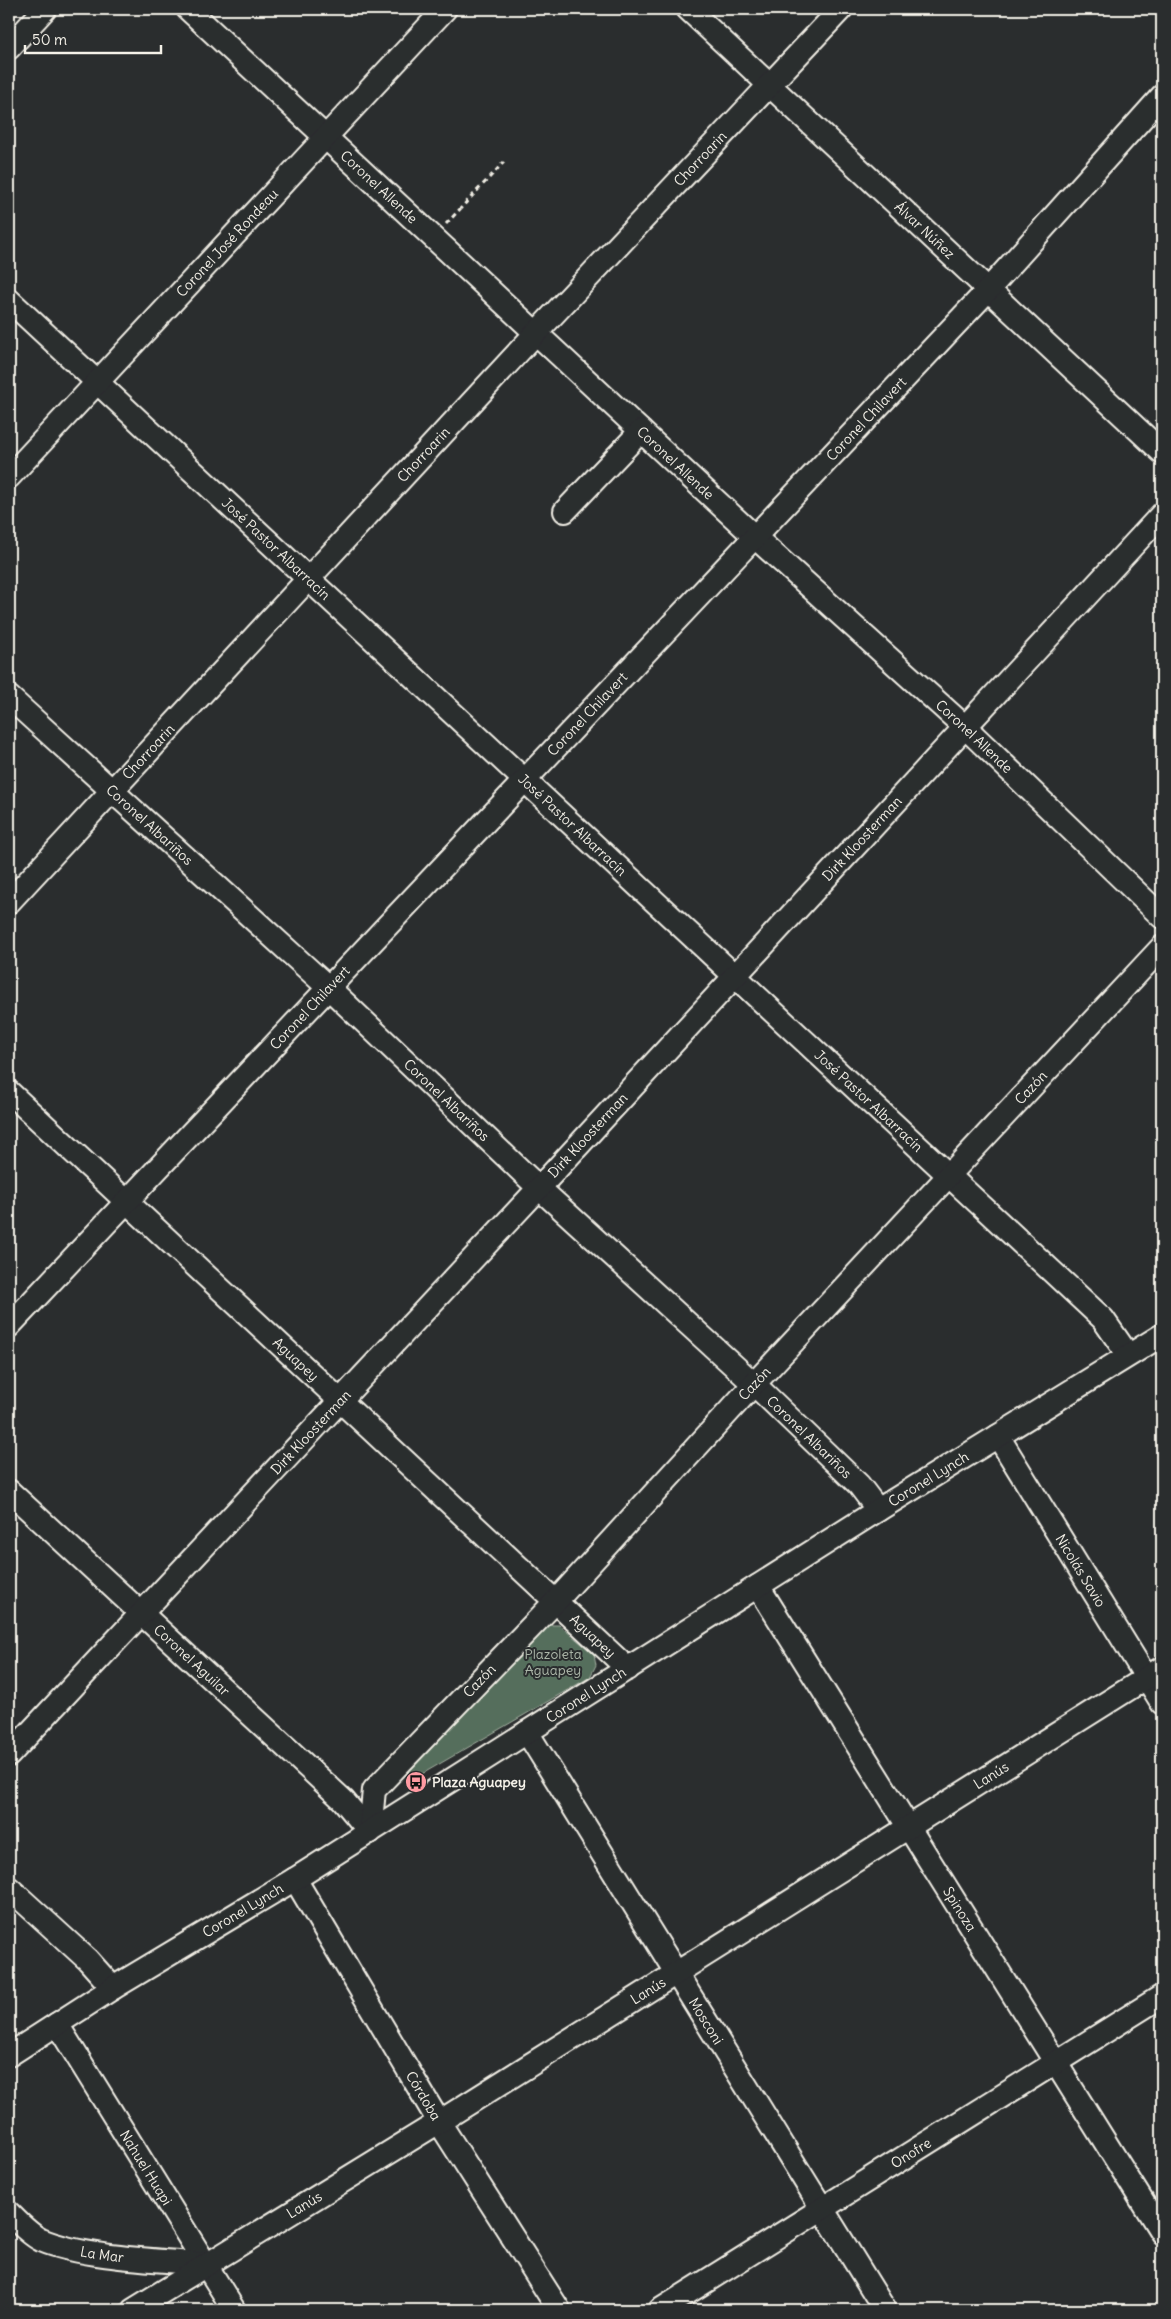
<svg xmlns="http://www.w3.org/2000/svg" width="1171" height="2319" font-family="Delius,sans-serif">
<rect width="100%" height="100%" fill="#2a2d2e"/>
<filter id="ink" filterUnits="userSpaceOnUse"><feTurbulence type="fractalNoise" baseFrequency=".02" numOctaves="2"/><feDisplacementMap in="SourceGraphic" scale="10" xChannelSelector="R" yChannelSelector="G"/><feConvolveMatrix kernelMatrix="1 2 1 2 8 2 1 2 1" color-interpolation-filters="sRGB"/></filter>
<g filter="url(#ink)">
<polygon fill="#556e5b" stroke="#a4b0a2" points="545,1625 559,1625 594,1654 596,1665 590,1677 415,1778 410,1774 408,1768"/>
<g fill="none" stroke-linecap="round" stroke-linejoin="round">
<g stroke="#f4f1e8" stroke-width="26">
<g id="minor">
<path id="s1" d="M188 9 756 538 966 728 1162 917"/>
<path id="s2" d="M688 9 1162 452"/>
<polyline points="9,48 45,9"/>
<path id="s3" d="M9 300 1103 1319 1128 1355"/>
<path id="s4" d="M9 477 445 9"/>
<polyline points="565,511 641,431"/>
<path id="s5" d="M9 697 330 989 539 1188 754 1384 859 1485 878 1510"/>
<path id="s6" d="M9 902 536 333 841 9"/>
<path id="s7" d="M9 1092 628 1669"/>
<path id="s8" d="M9 1326 988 290 1162 96"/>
<path id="s9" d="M998 1436 1162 1703"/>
<path id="s10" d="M9 1491 343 1800 370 1832"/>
<path id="s11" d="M758 1586 1162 2233"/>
<path id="s12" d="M527 1732 885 2310"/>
<path id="s13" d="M9 1755 539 1188 1162 514"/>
<path id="s14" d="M370 1832 374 1790 556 1601 754 1384 1162 947"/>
<path id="s15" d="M295 1879 439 2122 559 2310"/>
<polyline points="9,1888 88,1960 113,1988"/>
<path id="s16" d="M57 2024 234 2310"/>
<path id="s17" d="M9 2055 113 1988 295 1879 878 1510 1162 1335"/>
<path id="s18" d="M9 2213C18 2222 29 2234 41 2240 84 2258 159 2260 206 2264"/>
<path id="s19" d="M133 2310 439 2122 1162 1668"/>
<path id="s20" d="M660 2310 1162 1996"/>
</g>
</g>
<polyline stroke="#f4f1e8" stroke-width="3" stroke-dasharray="5 4" stroke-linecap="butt" points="446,224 504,162"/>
<use href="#minor" stroke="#2a2d2e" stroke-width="22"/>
</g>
</g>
<defs>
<g id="bus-disc" transform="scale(1.125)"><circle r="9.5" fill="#ff9aa2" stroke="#2a2d2e"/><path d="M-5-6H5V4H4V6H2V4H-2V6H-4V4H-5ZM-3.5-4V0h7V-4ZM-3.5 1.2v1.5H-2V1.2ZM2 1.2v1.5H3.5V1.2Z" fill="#111"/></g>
</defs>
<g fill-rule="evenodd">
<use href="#bus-disc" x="416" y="1782"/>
</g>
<g text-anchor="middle" stroke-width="4" stroke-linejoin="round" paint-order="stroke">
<g font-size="14" fill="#f4f1e8" stroke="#2a2d2e">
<text dy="5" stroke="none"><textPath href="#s6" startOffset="1015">Chorroarin</textPath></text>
<text dy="5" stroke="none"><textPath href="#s1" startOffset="261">Coronel Allende</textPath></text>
<text dy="5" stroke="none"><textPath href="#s2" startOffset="324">Álvar Núñez</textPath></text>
<text dy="5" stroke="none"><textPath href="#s4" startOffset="320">Coronel José Rondeau</textPath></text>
<text dy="5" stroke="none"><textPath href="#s8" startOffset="1248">Coronel Chilavert</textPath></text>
<text dy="5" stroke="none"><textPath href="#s6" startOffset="610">Chorroarin</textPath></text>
<text dy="5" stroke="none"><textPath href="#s1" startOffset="666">Coronel Allende</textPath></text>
<text dy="5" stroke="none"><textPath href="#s3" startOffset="365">José Pastor Albarracín</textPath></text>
<text dy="5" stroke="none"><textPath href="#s8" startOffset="842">Coronel Chilavert</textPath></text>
<text dy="5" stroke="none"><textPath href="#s1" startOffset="1071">Coronel Allende</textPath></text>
<text dy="5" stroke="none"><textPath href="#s6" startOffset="205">Chorroarin</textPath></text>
<text dy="5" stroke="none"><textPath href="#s3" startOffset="770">José Pastor Albarracín</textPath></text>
<text dy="5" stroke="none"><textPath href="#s5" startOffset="190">Coronel Albariños</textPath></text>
<text dy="5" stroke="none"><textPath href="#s13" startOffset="1252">Dirk Kloosterman</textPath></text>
<text dy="5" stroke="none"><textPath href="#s8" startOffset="438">Coronel Chilavert</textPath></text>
<text dy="5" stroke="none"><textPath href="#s14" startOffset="1004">Cazón</textPath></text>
<text dy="5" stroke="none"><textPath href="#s5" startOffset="595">Coronel Albariños</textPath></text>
<text dy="5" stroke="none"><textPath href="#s3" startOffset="1175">José Pastor Albarracín</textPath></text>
<text dy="5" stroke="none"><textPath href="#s13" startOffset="848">Dirk Kloosterman</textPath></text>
<text dy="5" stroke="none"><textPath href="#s7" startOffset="392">Aguapey</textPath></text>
<text dy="5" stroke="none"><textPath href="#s14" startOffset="599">Cazón</textPath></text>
<text dy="5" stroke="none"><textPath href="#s13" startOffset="442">Dirk Kloosterman</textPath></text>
<text dy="5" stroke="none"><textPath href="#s5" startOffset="1090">Coronel Albariños</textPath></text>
<text dy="5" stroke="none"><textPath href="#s17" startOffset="1085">Coronel Lynch</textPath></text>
<text dy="5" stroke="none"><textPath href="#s9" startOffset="158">Nicolás Savio</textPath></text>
<text dy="5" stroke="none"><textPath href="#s7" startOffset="798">Aguapey</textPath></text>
<text dy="5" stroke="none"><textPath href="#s10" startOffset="249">Coronel Aguilar</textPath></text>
<text dy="5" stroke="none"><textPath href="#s14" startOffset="194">Cazón</textPath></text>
<text dy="5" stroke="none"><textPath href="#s17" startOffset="680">Coronel Lynch</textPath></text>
<text dy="5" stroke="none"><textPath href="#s19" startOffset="1011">Lanús</textPath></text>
<text dy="5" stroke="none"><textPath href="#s17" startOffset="275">Coronel Lynch</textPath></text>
<text dy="5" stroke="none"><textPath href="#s11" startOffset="381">Spinoza</textPath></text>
<text dy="5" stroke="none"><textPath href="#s19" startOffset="606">Lanús</textPath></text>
<text dy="5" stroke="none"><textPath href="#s12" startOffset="340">Mosconi</textPath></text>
<text dy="5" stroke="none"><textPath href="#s15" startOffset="252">Córdoba</textPath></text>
<text dy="5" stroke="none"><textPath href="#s20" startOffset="296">Onofre</textPath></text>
<text dy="5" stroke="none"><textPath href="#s16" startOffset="169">Nahuel Huapi</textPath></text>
<text dy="5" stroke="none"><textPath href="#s19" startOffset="201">Lanús</textPath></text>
<text dy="5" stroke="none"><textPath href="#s18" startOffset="105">La Mar</textPath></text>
</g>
<g font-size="14" fill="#acb6a9" stroke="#2a2d2e">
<text x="553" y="1659">Plazoleta<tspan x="553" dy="16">Aguapey</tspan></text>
</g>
<g font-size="14" font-weight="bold" fill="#f4f1e8" stroke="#2a2d2e" text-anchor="start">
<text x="432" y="1787">Plaza Aguapey</text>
</g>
</g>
<rect width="1171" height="2319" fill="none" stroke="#2a2d2e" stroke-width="30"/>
<rect x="15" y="15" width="1141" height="2289" fill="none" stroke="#f4f1e8" stroke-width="2" filter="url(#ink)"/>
<path d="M25 45v8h136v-8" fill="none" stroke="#f4f1e8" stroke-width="2.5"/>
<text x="32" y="45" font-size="15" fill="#f4f1e8" stroke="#2a2d2e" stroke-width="4" paint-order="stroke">50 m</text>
</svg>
